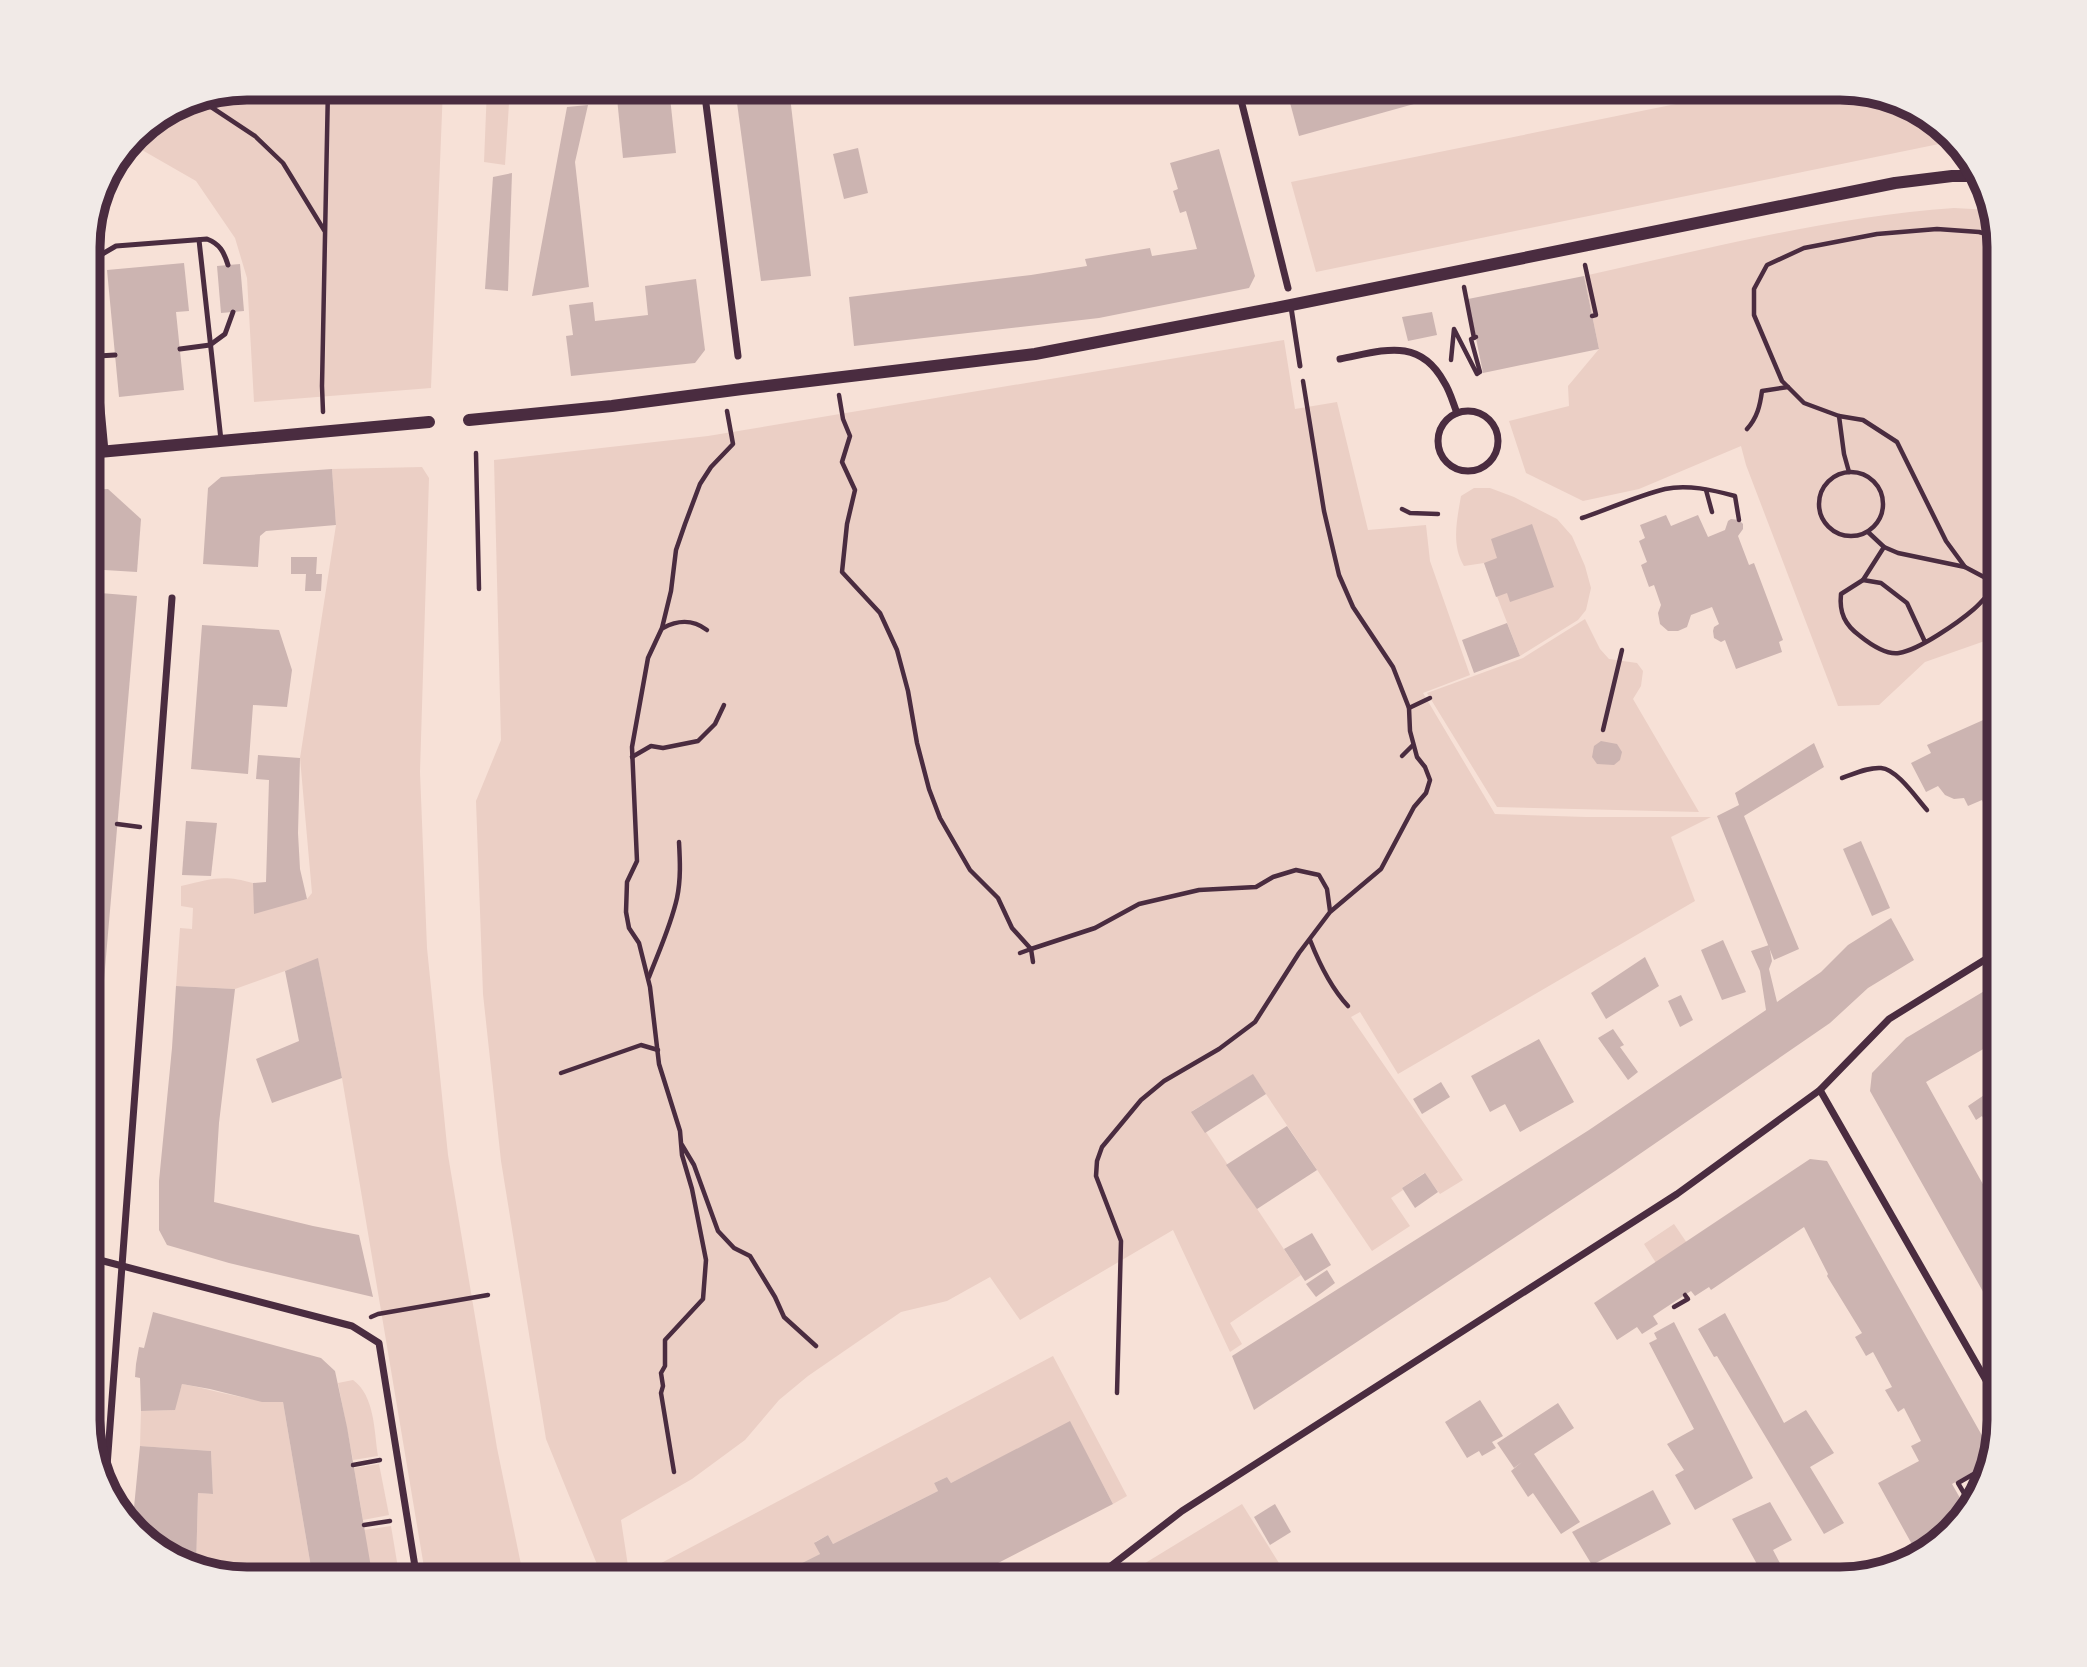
<svg xmlns="http://www.w3.org/2000/svg" width="2087" height="1667" font-family="'Exo 2',sans-serif">
<rect width="100%" height="100%" fill="#f7e1d7"/>
<g fill="#ebcfc5">
<polygon points="247,88 443,88 431,388 254,402 247,278 235,238 196,181 142,150 145,125 186,99"/>
<polygon points="487,88 510,88 505,165 484,162"/>
<polygon points="1755,88 1841,88 1901,99 1945,127 1959,145 1939,144 1316,272 1291,182"/>
<path d="M1954 208 1991 210 1999 247V636L1925 662 1879 705 1838 706 1746 465 1741 446 1639 489 1583 501 1526 473 1509 421 1569 406 1568 386 1599 349 1584 276C1706 249 1829 217 1954 208Z"/>
<polygon points="1284,340 1295,409 1337,402 1368,530 1426,525 1430,561 1470,675 1423,693 1495,814 1586,817 1711,817 1671,837 1695,901 1398,1074 1360,1012 1351,1017 1463,1180 1440,1194 1424,1173 1402,1188 1403,1190 1391,1198 1410,1226 1372,1251 1253,1075 1192,1111 1301,1275 1230,1323 1242,1344 1230,1352 1173,1230 1020,1320 990,1277 947,1301 901,1312 808,1376 779,1400 745,1440 692,1479 621,1520 630,1579 603,1579 546,1439 501,1161 483,994 476,801 501,740 494,460 708,436"/>
<path d="M422 467 429 478 420 772 427 948 448 1155 497 1448 524 1579H426L342 1078 318 959 235 989 176 986 180 928 192 929 193 908 181 906V886C211 879 223 874 253 883L268 909 307 899 312 893 300 758 336 525 332 469Z"/>
<path d="M1474 488H1490L1514 497 1557 519 1572 536 1585 566 1591 588 1586 610 1578 620 1520 656 1484 563 1464 566C1451 545 1457 520 1461 496Z"/>
<polygon points="1585,619 1600,649 1609,659 1637,663 1643,671 1641,686 1633,699 1699,812 1497,807 1427,693 1523,658"/>
<polygon points="88,1014 101,1015 94,1145 88,1144"/>
<polygon points="1674,1224 1687,1243 1656,1263 1644,1244"/>
<polygon points="1053,1356 1127,1496 1113,1504 1070,1422 951,1483 947,1477 934,1483 938,1491 833,1544 828,1535 815,1542 820,1554 770,1579 731,1579 725,1570 707,1579 631,1579"/>
<path d="M353 1380C375 1396 374 1431 378 1456L353 1460 338 1383Z"/>
<path d="M182 1384C216 1390 249 1402 283 1402L313 1579H246L196 1569 198 1493 213 1494 211 1451 140 1446 141 1411 174 1410Z"/>
<polygon points="379,1464 389,1515 363,1520 354,1468"/>
<polygon points="1242,1504 1289,1579 1128,1579 1142,1565"/>
<polygon points="391,1526 399,1574 372,1579 364,1530"/>
</g>
<g fill="#ccb4b1">
<polygon points="616,88 669,88 676,153 623,158"/>
<polygon points="735,88 789,88 811,276 761,281"/>
<polygon points="1286,88 1409,88 1414,104 1299,136"/>
<polygon points="588,105 575,162 589,287 532,296 567,107"/>
<polygon points="858,148 868,193 844,199 833,154"/>
<polygon points="1219,149 1255,276 1249,288 1099,318 854,346 849,297 1031,275 1087,266 1085,259 1150,248 1152,256 1197,249 1186,211 1180,213 1173,191 1178,189 1170,163"/>
<polygon points="512,173 508,291 485,289 493,177"/>
<polygon points="184,263 189,311 176,312 184,390 119,397 107,270"/>
<polygon points="240,264 244,311 221,313 217,266"/>
<polygon points="1584,276 1599,349 1483,373 1468,299"/>
<polygon points="696,279 705,350 695,363 571,376 566,336 573,335 569,305 593,302 595,321 648,315 645,286"/>
<polygon points="1432,312 1437,335 1408,341 1402,317"/>
<polygon points="332,469 336,525 266,531 260,536 258,567 203,564 208,488 221,477"/>
<polygon points="108,489 141,519 137,572 88,569 88,490"/>
<polygon points="1666,515 1671,526 1698,515 1708,537 1725,530 1728,521 1731,519 1739,520 1743,524 1743,529 1738,536 1749,565 1754,563 1783,640 1779,642 1782,652 1736,669 1725,640 1721,642 1714,638 1713,631 1714,627 1719,624 1712,607 1691,615 1687,627 1678,631 1668,631 1660,624 1658,613 1661,605 1654,585 1649,587 1641,565 1647,562 1639,541 1645,538 1640,525"/>
<polygon points="1532,524 1554,587 1510,602 1507,593 1496,597 1484,563 1497,558 1491,539"/>
<polygon points="291,557 317,557 316,574 322,574 321,591 305,591 306,574 291,574"/>
<polygon points="88,592 137,596 101,1015 88,1014"/>
<polygon points="1507,623 1520,656 1474,673 1462,640"/>
<polygon points="202,625 279,630 292,670 287,707 253,705 248,774 191,769"/>
<polygon points="1999,713 1999,834 1982,800 1968,806 1964,798 1954,799 1945,795 1938,786 1926,792 1911,763 1931,753 1927,745"/>
<polygon points="1601,741 1617,744 1622,752 1620,760 1614,765 1597,764 1592,757 1594,746"/>
<polygon points="1814,743 1824,767 1744,816 1799,949 1774,960 1717,816 1739,805 1735,793"/>
<polygon points="258,755 300,758 298,833 300,869 307,899 254,914 253,883 266,882 269,780 256,779"/>
<polygon points="186,821 217,823 211,876 182,875"/>
<polygon points="1861,841 1890,908 1872,916 1843,849"/>
<polygon points="1891,918 1914,960 1868,988 1830,1023 1615,1171 1254,1410 1232,1356 1589,1130 1766,1010 1760,971 1751,951 1769,945 1772,961 1769,969 1777,1002 1821,972 1848,945"/>
<polygon points="1723,940 1746,992 1722,1000 1701,950"/>
<polygon points="1645,957 1659,986 1606,1019 1591,993"/>
<polygon points="318,958 342,1078 272,1103 256,1059 299,1041 285,971"/>
<polygon points="176,986 235,989 219,1123 214,1202 313,1226 359,1235 373,1297 229,1263 167,1245 159,1230 159,1181 172,1048"/>
<polygon points="1991,987 1999,997 1999,1040 1926,1082 1999,1213 1999,1320 1870,1091 1872,1073 1906,1038"/>
<polygon points="1681,995 1693,1020 1680,1027 1668,1001"/>
<polygon points="1613,1029 1624,1045 1620,1047 1638,1072 1628,1080 1598,1038"/>
<polygon points="1539,1039 1574,1102 1520,1132 1505,1104 1490,1112 1471,1076"/>
<polygon points="1253,1074 1266,1094 1205,1133 1191,1112"/>
<polygon points="1441,1082 1450,1097 1422,1114 1413,1099"/>
<polygon points="1993,1089 1999,1098 1999,1144 1982,1116 1976,1120 1968,1106"/>
<polygon points="1287,1126 1317,1170 1257,1209 1226,1165"/>
<polygon points="88,1144 94,1145 91,1193 88,1195"/>
<polygon points="1999,1154 1999,1179 1989,1161"/>
<polygon points="1810,1159 1827,1161 1993,1455 1992,1461 1952,1484 1968,1512 1960,1525 1919,1557 1878,1483 1919,1461 1911,1446 1921,1441 1904,1408 1898,1412 1885,1390 1892,1387 1873,1352 1866,1356 1855,1337 1862,1333 1827,1276 1828,1274 1804,1227 1711,1290 1709,1287 1695,1296 1691,1291 1665,1308 1653,1316 1658,1324 1642,1334 1637,1327 1617,1340 1594,1303"/>
<polygon points="1425,1173 1438,1192 1415,1208 1402,1188"/>
<polygon points="1312,1233 1331,1265 1305,1281 1284,1249"/>
<polygon points="1327,1270 1335,1283 1316,1297 1306,1284"/>
<polygon points="153,1312 321,1358 335,1371 347,1427 373,1579 313,1579 283,1402 262,1402 210,1389 182,1384 175,1410 141,1411 140,1378 135,1377 136,1364 139,1347 144,1348"/>
<polygon points="1725,1313 1784,1423 1806,1410 1834,1453 1810,1467 1844,1523 1824,1534 1717,1356 1714,1357 1698,1329"/>
<polygon points="1674,1322 1753,1478 1695,1510 1675,1475 1684,1470 1667,1444 1694,1429 1649,1343 1657,1339 1654,1333"/>
<polygon points="1480,1400 1503,1436 1492,1442 1496,1448 1482,1456 1479,1451 1467,1458 1445,1422"/>
<polygon points="1558,1403 1574,1428 1534,1454 1580,1522 1561,1534 1533,1493 1528,1497 1511,1471 1522,1462 1514,1468 1497,1443"/>
<polygon points="1070,1421 1113,1504 967,1579 770,1579 820,1554 814,1543 828,1535 833,1544 938,1491 934,1483 947,1477 951,1483"/>
<polygon points="140,1446 211,1451 213,1494 198,1493 196,1569 186,1568 142,1540 132,1528"/>
<polygon points="1653,1490 1671,1524 1592,1565 1572,1532"/>
<polygon points="1770,1502 1792,1540 1773,1550 1781,1565 1763,1575 1732,1519"/>
<polygon points="1275,1504 1291,1532 1270,1545 1254,1517"/>
</g>
<g fill="none" stroke-linecap="round" stroke-linejoin="round">
<g stroke="#4a2c40" stroke-width="4.5">
<polyline points="196,97 255,136 283,163 324,230"/>
<polyline points="1997,237 1979,232 1937,229 1877,234 1804,248 1767,265 1754,289 1754,315 1782,381 1804,403 1839,416 1863,420 1897,442 1946,541 1965,567 1999,585"/>
<polyline points="1585,265 1596,315 1592,316"/>
<polyline points="1464,287 1474,338"/>
<polyline points="1451,360 1454,329 1477,374 1480,372 1471,339 1476,337"/>
<polyline points="839,395 843,419 850,436 842,462 855,490 847,524 842,572 880,613 897,650 908,691 917,743 929,789 940,818 970,870 998,898 1012,928 1031,949 1095,928 1139,904 1199,890 1256,887 1273,877 1296,870 1319,875 1327,889 1330,911"/>
<polyline points="323,412 322,386 328,88"/>
<polyline points="1839,416 1844,454 1849,472"/>
<path d="M1747 429C1757 418 1760 406 1762 391L1788 387"/>
<polyline points="476,453 479,589"/>
<circle cx="1851" cy="504" r="32"/>
<polyline points="1706,490 1712,512"/>
<polyline points="1402,509 1410,513 1438,514"/>
<path d="M1582 518C1609 509 1637 496 1665 489 1687 484 1713 490 1735 496L1739 520"/>
<polyline points="1868,532 1884,547 1898,553 1965,567"/>
<polyline points="1863,580 1884,547"/>
<path d="M663 628C678 620 692 619 707 630"/>
<path d="M1925 642 1907 603 1881 583 1863 580 1841 594C1839 613 1845 625 1860 636 1870 644 1886 655 1899 653 1919 650 1959 622 1974 609 1982 602 1989 593 1997 585"/>
<polyline points="1409,708 1430,698"/>
<polyline points="1603,730 1622,650"/>
<polyline points="1402,756 1413,745"/>
<polyline points="632,757 651,746 663,748 698,741 715,724 724,705"/>
<path d="M1842 778C1854 774 1868 767 1881 768 1897 769 1917 799 1927 810"/>
<polyline points="117,824 140,827"/>
<path d="M1310 940C1319 963 1331 988 1348 1006"/>
<polyline points="1020,953 1031,949 1033,962"/>
<path d="M649 977C659 951 671 925 677 898 681 879 680 860 679 842"/>
<polyline points="561,1073 641,1045 658,1050"/>
<polyline points="682,1145 694,1165 718,1231 734,1248 750,1256 775,1297 784,1317 816,1346"/>
<polyline points="1674,1307 1688,1299 1685,1295"/>
<polyline points="371,1317 378,1314 488,1295"/>
<polyline points="1117,1393 1121,1241 1096,1176 1097,1161 1102,1147 1141,1100 1164,1081 1219,1049 1255,1022 1299,953 1330,912 1381,869 1414,807 1426,793 1430,780 1425,767 1417,757 1410,731 1409,708 1393,667 1353,607 1339,575 1324,511 1303,381"/>
<polyline points="353,1465 380,1460"/>
<polyline points="674,1472 661,1393 663,1386 661,1373 665,1366 665,1340 703,1299 706,1260 692,1189 682,1155 680,1131 659,1064 650,987 639,943 629,928 626,912 627,882 637,861 632,747 648,658 662,628 671,591 676,550 685,524 700,484 711,467 733,444 727,411"/>
<polyline points="1972,1507 1958,1483 1991,1464"/>
<polyline points="364,1525 390,1521"/>
</g>
<g stroke="#4a2c40" stroke-width="5">
<polyline points="199,240 221,440"/>
<polyline points="1291,307 1300,366"/>
<polyline points="180,349 210,345 225,334 233,312"/>
<polyline points="98,356 115,355"/>
<path d="M106 451 89 269 99 256 116 246 207 239C220 244 224 252 228 265"/>
</g>
<g stroke="#4a2c40" stroke-width="7">
<polyline points="704,88 738,356"/>
<polyline points="1238,88 1288,288"/>
<path d="M1340 359C1382 351 1419 336 1444 382 1450 391 1453 403 1457 413"/>
<circle cx="1468" cy="441" r="30"/>
<polyline points="1820,1090 1999,1403"/>
<polyline points="88,1257 352,1326 379,1343 417,1579"/>
<polyline points="105,1493 172,598"/>
<polyline points="1094,1579 1182,1511 1677,1194 1820,1090 1889,1019 1999,951"/>
</g>
<g stroke="#4a2c40" stroke-width="12">
<polyline points="469,420 612,406 742,389 1035,354 1291,305 1895,183 1952,176 1983,176"/>
<polyline points="88,453 429,422"/>
</g>
</g>
<path d="M0 0H2087V1667H0ZM247 100H1840A147 147 0 0 1 1987 247V1420A147 147 0 0 1 1840 1567H247A147 147 0 0 1 100 1420V247A147 147 0 0 1 247 100Z" fill="#f1eae7" fill-rule="evenodd"/>
<path fill="none" stroke="#4a2c40" stroke-width="9" d="M247 100H1840A147 147 0 0 1 1987 247V1420A147 147 0 0 1 1840 1567H247A147 147 0 0 1 100 1420V247A147 147 0 0 1 247 100Z"/>
</svg>
